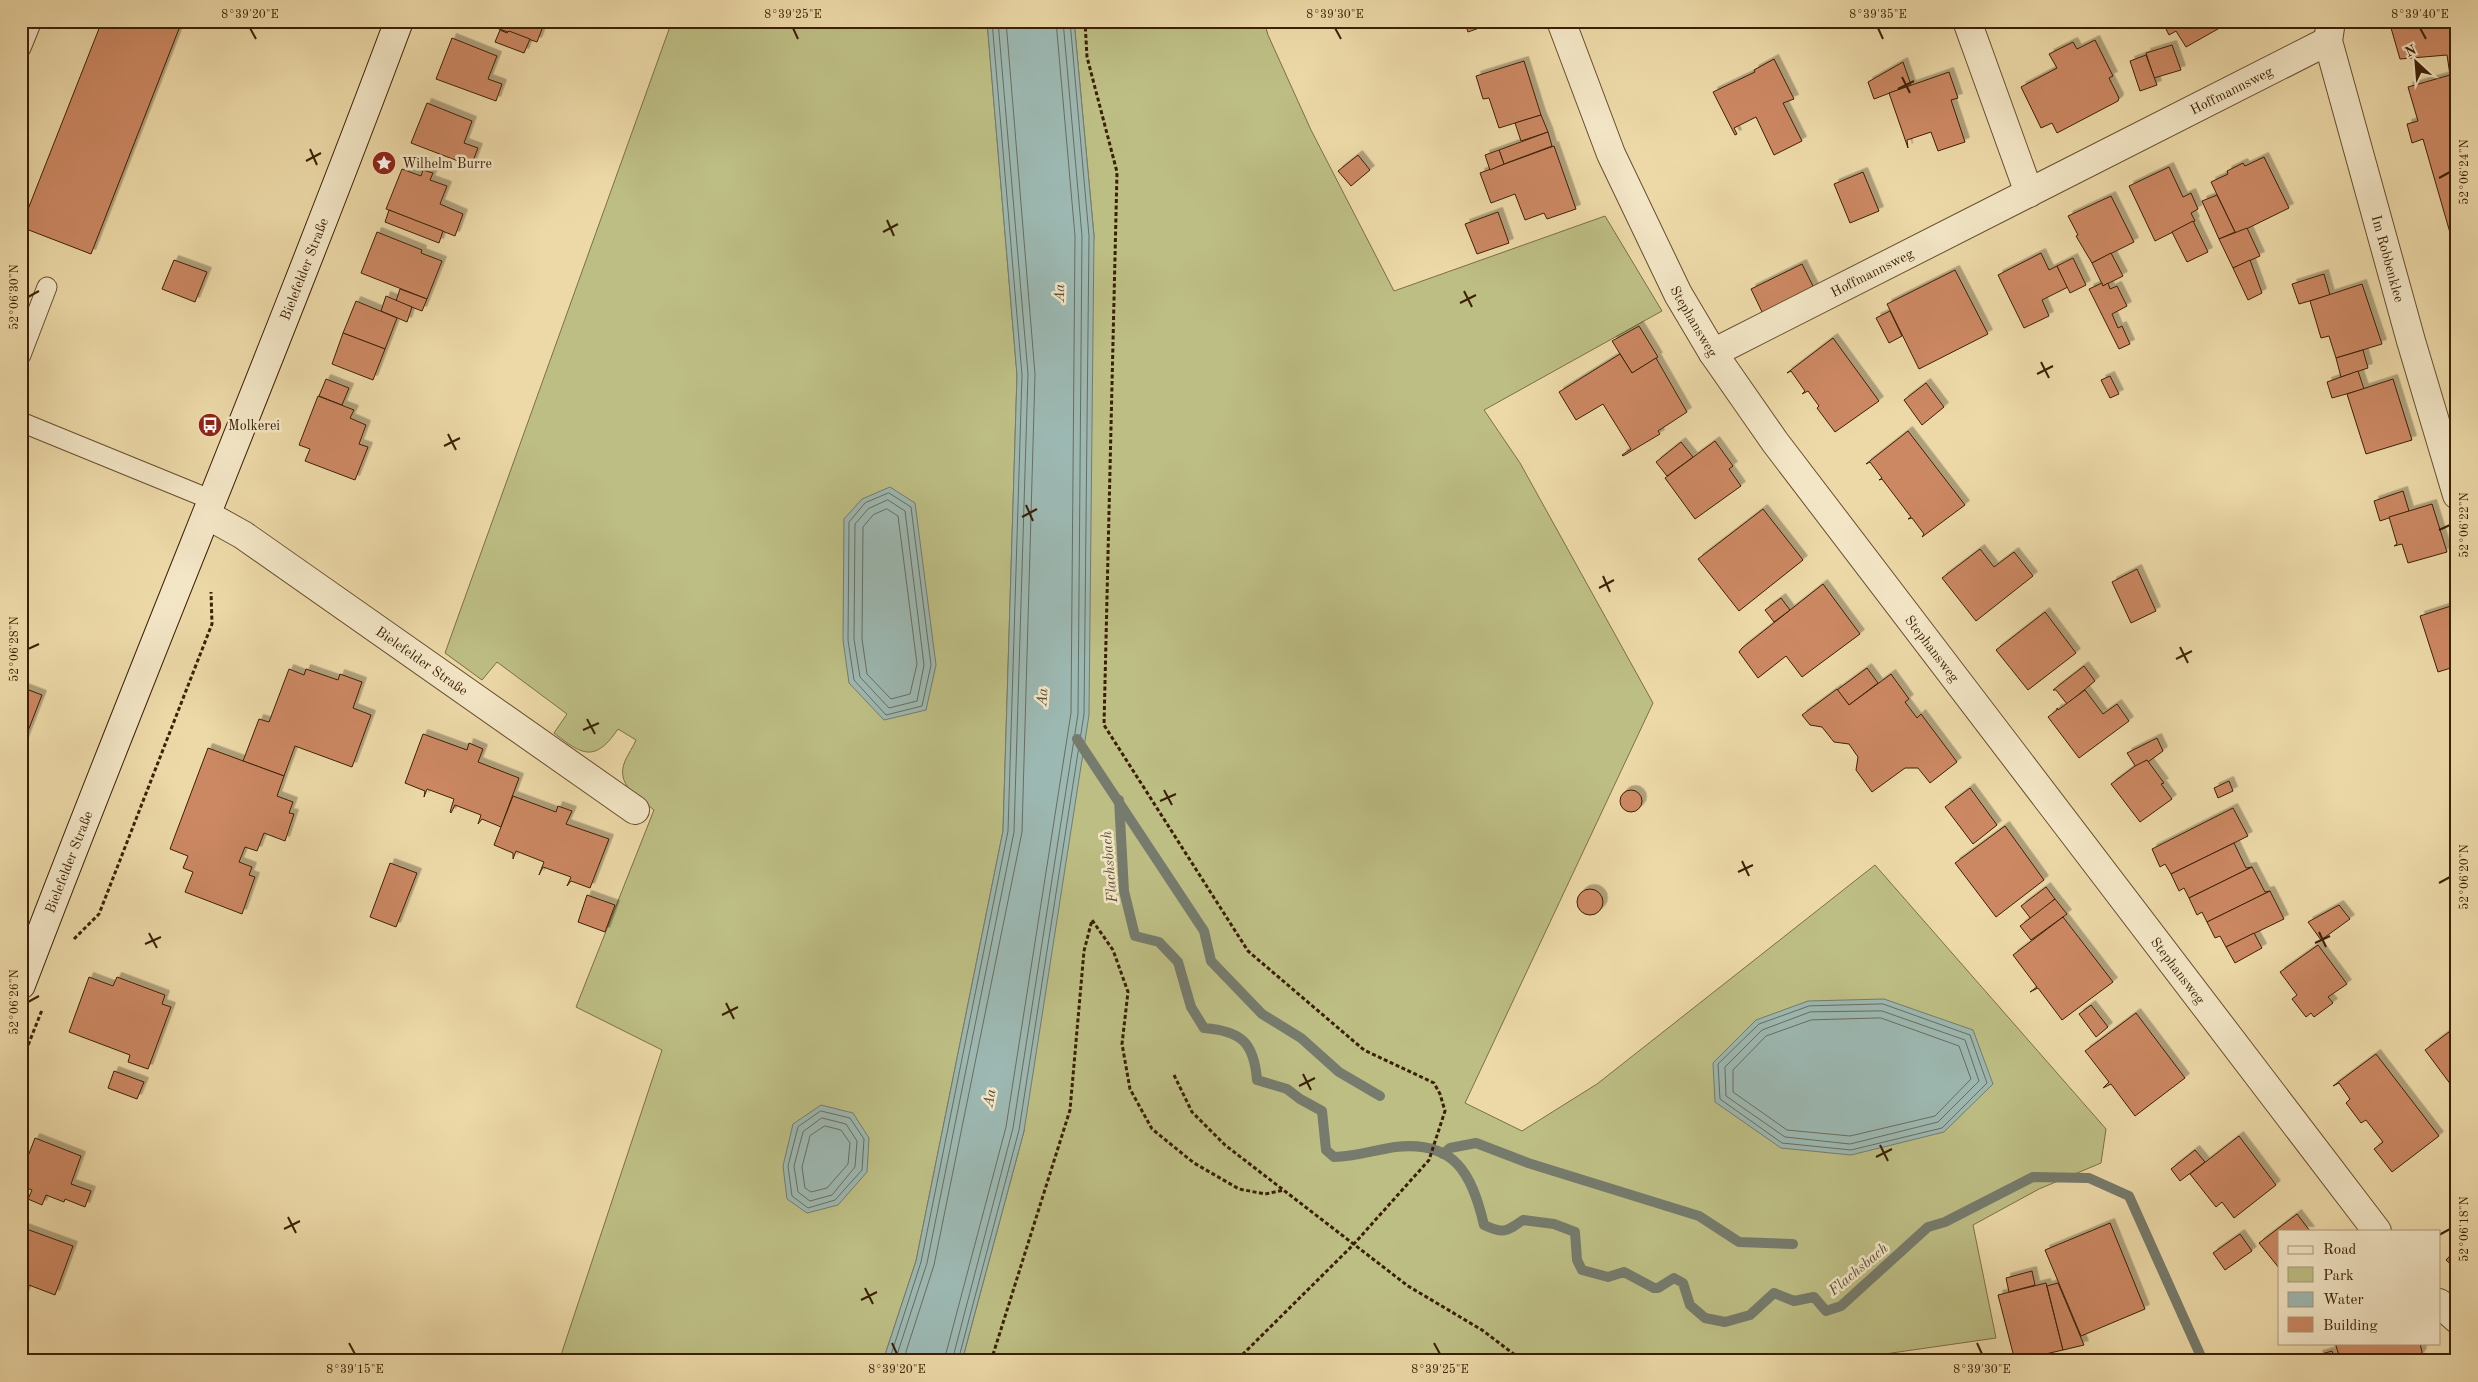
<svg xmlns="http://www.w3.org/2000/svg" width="2478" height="1382" font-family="'Old Standard TT',serif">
<defs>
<filter id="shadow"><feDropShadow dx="4.5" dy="-4.5" stdDeviation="0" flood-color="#0004"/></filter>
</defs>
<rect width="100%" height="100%" fill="#edd9a8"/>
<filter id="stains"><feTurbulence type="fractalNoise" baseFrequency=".004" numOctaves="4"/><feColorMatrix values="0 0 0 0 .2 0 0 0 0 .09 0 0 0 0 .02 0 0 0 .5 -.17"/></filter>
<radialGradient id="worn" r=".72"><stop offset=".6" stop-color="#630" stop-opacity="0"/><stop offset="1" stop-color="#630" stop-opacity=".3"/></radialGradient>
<g fill="#bdbe84" stroke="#7c6f45">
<path d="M672 21H987L1017 375 1003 831 916 1261 883 1361H559L662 1050 576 1007 654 810C638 797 615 785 625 761 628 754 633 747 636 740L618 729C595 763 582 755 554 733L567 714 497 662 482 680 445 653Z"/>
<polygon points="1074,21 1264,21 1268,35 1311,130 1394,291 1605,216 1662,311 1484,410 1520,463 1653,703 1465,1103 1522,1131 1597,1084 1875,865 2106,1129 2101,1163 2039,1189 1973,1225 1996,1338 1836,1361 962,1361 1024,1131 1094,236"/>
</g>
<g fill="#9cb8b2" stroke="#767b6d">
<polygon points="987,21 1074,21 1094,236 1089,715 1024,1131 962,1361 883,1361 916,1261 1003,831 1017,375"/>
<polygon points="890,487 915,503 936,665 926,710 884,720 849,683 843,640 844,519 862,499"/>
<polygon points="1884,999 1973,1030 1993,1084 1944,1132 1851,1155 1781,1148 1715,1102 1713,1063 1756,1020 1808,1001"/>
<polygon points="821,1105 853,1113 869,1138 867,1172 838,1205 807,1213 787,1199 783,1166 793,1124"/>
</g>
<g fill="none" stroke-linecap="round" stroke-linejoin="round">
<g stroke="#6c6c5c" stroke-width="1">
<polygon points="889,493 911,507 931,665 922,706 886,715 854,680 848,640 849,522 865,503"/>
<polygon points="888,500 905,511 924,665 917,701 889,708 860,677 854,639 855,524 868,509"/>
<polygon points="887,509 898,516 917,664 910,694 891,699 867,674 862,639 863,527 873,515"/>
<polygon points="1883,1004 1970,1035 1987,1083 1942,1128 1851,1150 1782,1143 1720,1099 1718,1064 1759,1024 1809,1006"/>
<polygon points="1882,1011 1965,1040 1979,1081 1938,1122 1850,1144 1785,1137 1726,1096 1725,1067 1762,1030 1810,1012"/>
<polygon points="1881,1018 1959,1046 1971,1079 1935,1116 1850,1136 1787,1130 1733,1092 1733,1070 1766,1036 1811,1020"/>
<polygon points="821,1111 850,1118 864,1139 862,1170 835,1200 808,1208 792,1196 788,1166 798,1127"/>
<polygon points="822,1118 846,1124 857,1141 855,1167 832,1195 810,1201 798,1192 794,1166 803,1132"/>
<polygon points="825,1126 841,1130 850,1143 848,1164 827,1188 811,1192 805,1188 802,1167 810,1136"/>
<polyline points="889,1361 921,1262 1008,831 1022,375 992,21"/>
<polyline points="895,1361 927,1263 1014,832 1028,374 998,21"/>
<polyline points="903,1361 934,1265 1022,832 1035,374 1006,21"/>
<polyline points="944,1361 1006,1127 1071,713 1075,236 1056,21"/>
<polyline points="952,1361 1013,1128 1078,714 1082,236 1063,21"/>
<polyline points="958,1361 1019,1130 1084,714 1089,236 1070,21"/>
</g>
<g stroke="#767b6d" stroke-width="10">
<polyline points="1077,739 1204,931 1211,961 1262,1014 1301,1038 1339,1072 1380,1096"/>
<path d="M1119 800 1124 891 1135 936 1159 942 1178 962 1191 1007 1204 1028C1241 1031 1254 1042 1257 1080L1287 1089 1300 1099 1322 1111 1326 1150 1334 1157C1355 1157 1374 1150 1395 1147 1455 1140 1472 1174 1484 1225 1503 1234 1506 1232 1523 1220L1554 1224 1575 1232 1577 1260 1582 1270 1608 1277 1624 1272 1654 1288H1658L1674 1278 1683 1283 1690 1305 1705 1318 1725 1322 1750 1315 1774 1293 1794 1301 1814 1297 1826 1311 1841 1306 1928 1227 1945 1222 2033 1177 2089 1178 2129 1196 2203 1361"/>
<polyline points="1443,1154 1450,1148 1476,1143 1528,1163 1699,1216 1739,1242 1793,1244"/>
</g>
</g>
<g fill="#cc8864" stroke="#3c2006" filter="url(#shadow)">
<polygon points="102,21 182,21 91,254 21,227"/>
<polygon points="476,21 545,21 537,42"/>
<polygon points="1464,21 1499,21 1468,32"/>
<polygon points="2162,21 2232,21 2186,47 2176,31 2169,35"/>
<polygon points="2389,21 2457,21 2457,257 2423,139 2412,143 2407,124 2418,121 2408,87 2450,75 2447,55 2400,59"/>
<polygon points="500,30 507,33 509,31 530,39 524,53 495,42"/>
<polygon points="452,38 497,56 488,79 502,84 496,101 436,79"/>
<polygon points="2095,40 2113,76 2109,78 2119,98 2118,101 2057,133 2052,123 2041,128 2021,87 2057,68 2049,54 2073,42 2077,49"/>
<polygon points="2172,45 2181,70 2154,78 2146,53"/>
<polygon points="2146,55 2157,85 2140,91 2130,61"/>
<polygon points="1774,59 1794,99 1783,103 1802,141 1774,155 1756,117 1734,128 1737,134 1735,135 1713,92 1755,72 1754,70"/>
<polygon points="1524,61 1541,115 1499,128 1489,98 1483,99 1476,76"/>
<polygon points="1903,62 1911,85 1874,99 1868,82"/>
<polygon points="1949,72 1958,98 1951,100 1965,142 1938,151 1931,132 1907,140 1908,148 1889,93"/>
<polygon points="427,103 472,121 464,143 478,148 471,166 411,143"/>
<polygon points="1541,115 1548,132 1521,141 1515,123"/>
<polygon points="1548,132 1552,146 1504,164 1499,150"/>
<polygon points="1554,146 1576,209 1547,219 1544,213 1525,220 1515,194 1491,203 1480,173"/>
<polygon points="1499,150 1504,164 1490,170 1485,155"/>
<polygon points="1358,155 1370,170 1351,186 1338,171"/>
<polygon points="2264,157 2289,208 2236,234 2211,182 2228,174 2227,171 2243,163 2245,166"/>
<polygon points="2169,167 2183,197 2191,193 2198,209 2191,213 2195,221 2155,241 2129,186"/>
<polygon points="402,169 421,176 423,170 433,173 430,180 447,186 440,204 463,214 455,236 386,209"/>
<polygon points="1863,172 1879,211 1850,223 1834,184"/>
<polygon points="2217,195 2235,232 2219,239 2202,201"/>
<polygon points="2111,196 2134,242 2092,263 2076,236 2078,235 2068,216"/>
<polygon points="389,210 443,231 439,243 385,222"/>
<polygon points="1498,212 1509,243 1477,254 1465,224"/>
<polygon points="2193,221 2208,252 2187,262 2172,232"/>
<polygon points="2247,228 2260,256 2233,268 2219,239"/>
<polygon points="377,232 422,250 421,253 442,261 427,299 361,273"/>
<polygon points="2041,253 2049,270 2057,266 2068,287 2042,300 2049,316 2024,328 1998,275"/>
<polygon points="2111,253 2123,276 2103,286 2092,263"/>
<polygon points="2073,258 2086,285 2070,293 2057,266"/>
<polygon points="174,260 207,272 195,302 162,289"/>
<polygon points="2250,260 2262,293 2248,300 2233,268"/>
<polygon points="1802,264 1814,288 1763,314 1751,289"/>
<polygon points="1955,270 1988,334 1919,369 1887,304"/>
<polygon points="2324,274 2330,295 2299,304 2292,284"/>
<polygon points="2102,283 2103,286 2108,283 2110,289 2117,286 2127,306 2112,314 2118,328 2122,326 2130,344 2119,349 2089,289"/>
<polygon points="2362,284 2382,344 2336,358 2329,336 2321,338 2310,301"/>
<polygon points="400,289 427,299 422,311 396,301"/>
<polygon points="386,296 412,307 407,322 381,311"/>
<polygon points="356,301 397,318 385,349 343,333"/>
<polygon points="1890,311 1902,336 1889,343 1876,318"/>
<polygon points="1639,326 1658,357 1632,373 1612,341"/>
<polygon points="343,333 385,349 373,380 332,364"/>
<polygon points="1833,338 1879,401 1835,432 1817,408 1819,406 1808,391 1802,394 1805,391 1791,371 1787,373"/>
<polygon points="2363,350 2368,368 2341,377 2336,358"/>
<polygon points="1620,354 1632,373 1656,358 1687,412 1658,431 1660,434 1623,456 1622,455 1631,449 1603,404 1576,420 1559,392"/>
<polygon points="2358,371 2364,389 2332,398 2327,382"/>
<polygon points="2110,376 2119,394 2110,398 2101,380"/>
<polygon points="326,379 349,388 342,405 319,396"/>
<polygon points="2393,379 2412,440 2366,454 2347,394"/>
<polygon points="1926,383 1944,407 1922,425 1904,400"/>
<polygon points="318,396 354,410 350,418 366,425 359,444 368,447 355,480 305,461 310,449 299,445"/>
<polygon points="1908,431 1965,505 1922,537 1924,534 1912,518 1908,519 1911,517 1882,479 1879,480 1882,478 1870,462 1866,464"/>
<polygon points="1715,441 1733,466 1729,469 1741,486 1695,519 1665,478"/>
<polygon points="1681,442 1693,457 1667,476 1656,462"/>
<polygon points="2403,491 2409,511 2380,521 2374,501"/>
<polygon points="2432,504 2447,552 2408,563 2402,544 2394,546 2397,544 2389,517"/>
<polygon points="1763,509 1803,560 1739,611 1698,559"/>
<polygon points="1980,549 1994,567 2014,552 2033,576 1976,621 1942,578"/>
<polygon points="2137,569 2156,611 2131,623 2112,582"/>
<polygon points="1823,584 1860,634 1802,677 1786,656 1758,678 1739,652 1742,648"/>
<polygon points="1781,598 1790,610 1774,622 1765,610"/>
<polygon points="2457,604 2457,666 2438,672 2420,616"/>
<polygon points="2045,612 2076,653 2028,690 1996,650"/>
<polygon points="2084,666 2095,681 2067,704 2056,690 2053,690"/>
<polygon points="1867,668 1878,683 1849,705 1837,690"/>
<polygon points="289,669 304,675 306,669 338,680 340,674 362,682 353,708 371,715 352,767 295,746 284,776 243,761 259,719 269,722"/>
<polygon points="1891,674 1909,699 1905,702 1917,718 1921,714 1957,762 1930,783 1918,768 1905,768 1872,792 1856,770 1858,757 1849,744 1834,742 1822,727 1810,725 1802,715 1837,689 1849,705"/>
<polygon points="21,687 42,695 21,749"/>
<polygon points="2085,690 2103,714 2117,704 2129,721 2079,758 2048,717 2057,710 2057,708 2058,710"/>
<polygon points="423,734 467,750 469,743 483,749 478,762 519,778 501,827 482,819 478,824 481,815 455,805 451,813 450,812 454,799 427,789 424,797 425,791 405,783"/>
<polygon points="2157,738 2163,751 2148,762 2147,760 2136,767 2127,753"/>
<polygon points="208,748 284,776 277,796 293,802 289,813 294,814 285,841 264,833 257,851 245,847 239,862 252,867 249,875 255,877 242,914 185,892 193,872 183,868 188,856 170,849"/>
<polygon points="2147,760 2164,783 2161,784 2172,799 2140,822 2111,784 2135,766"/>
<polygon points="2229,781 2233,791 2218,798 2214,788"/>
<polygon points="1970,788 1997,825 1973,844 1945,807"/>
<circle cx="1631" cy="801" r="11"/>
<polygon points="513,796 556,812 558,806 572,811 566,824 609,839 590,888 571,881 567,886 571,877 543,867 539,875 544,862 516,851 513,859 513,853 494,845"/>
<polygon points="2233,808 2248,836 2171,874 2165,864 2160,867 2152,849"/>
<polygon points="2005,826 2044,880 1996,917 1955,863"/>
<polygon points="2234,843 2246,868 2252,867 2189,898 2184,888 2179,891 2171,874"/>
<polygon points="390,863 417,873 396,927 370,917"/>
<polygon points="2252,867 2265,892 2270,891 2207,922 2202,912 2197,915 2189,898"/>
<polygon points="2046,887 2055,899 2031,919 2021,906"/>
<circle cx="1590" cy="902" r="13"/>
<polygon points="2270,891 2284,919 2226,947 2220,936 2215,938 2207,922"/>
<polygon points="587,895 615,905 605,932 578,922"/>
<polygon points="2055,899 2067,914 2031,940 2020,926"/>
<polygon points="2339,905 2350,919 2321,940 2308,922"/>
<polygon points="2063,917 2113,982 2062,1020 2038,988 2030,992 2037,987 2013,955"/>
<polygon points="2254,933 2262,948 2235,963 2226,947"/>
<polygon points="2318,945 2347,984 2328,997 2333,1003 2314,1017 2311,1013 2306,1017 2292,999 2297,995 2280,972"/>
<polygon points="89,977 113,986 117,977 165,995 162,1004 171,1007 148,1069 128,1062 130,1055 69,1032"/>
<polygon points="2091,1005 2108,1027 2096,1037 2079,1014"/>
<polygon points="2136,1013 2185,1078 2135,1116 2111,1084 2103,1088 2109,1082 2085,1051"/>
<polygon points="2449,1032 2457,1043 2457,1093 2425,1050"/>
<polygon points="2376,1054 2439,1136 2392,1172 2374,1149 2383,1142 2366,1120 2361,1123 2346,1103 2350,1099 2339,1083 2333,1086"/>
<polygon points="114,1071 144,1082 137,1099 108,1088"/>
<polygon points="2239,1136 2276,1185 2234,1218 2222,1202 2216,1207 2190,1174"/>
<polygon points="35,1138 81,1156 71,1184 91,1191 85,1207 65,1199 64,1202 46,1195 42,1205 28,1199 32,1190 21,1186 21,1163 25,1164"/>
<polygon points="2195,1150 2205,1162 2180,1181 2171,1169"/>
<polygon points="2297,1214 2310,1231 2279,1231 2279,1268 2259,1243"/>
<polygon points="2110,1223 2145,1309 2081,1336 2045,1250"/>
<polygon points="21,1227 73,1246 55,1295 21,1282"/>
<polygon points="2240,1234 2252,1251 2225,1270 2213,1253"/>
<polygon points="2457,1248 2457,1270 2446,1260"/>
<polygon points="2032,1271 2035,1285 2009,1292 2006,1278"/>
<polygon points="21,1282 28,1285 24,1296 21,1295"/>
<polygon points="2046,1283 2063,1350 2015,1361 1998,1295"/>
<polygon points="2058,1283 2084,1345 2063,1350 2047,1286"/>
<polygon points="2335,1343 2420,1343 2422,1352 2417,1361 2341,1361"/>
<polygon points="2332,1351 2336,1361 2320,1361 2318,1355"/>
</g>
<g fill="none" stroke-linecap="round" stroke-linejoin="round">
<g stroke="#684e2e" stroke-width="21">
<g id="lane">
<polyline points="21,48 32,21"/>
<polyline points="21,355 47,287"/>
<polyline points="21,422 212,500"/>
</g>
</g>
<g stroke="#684e2e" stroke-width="30">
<g id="street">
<path id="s1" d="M1561 21 1611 154 1678 294 1713 353 1775 442 2377 1231"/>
<polyline points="1967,21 2029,193"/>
<path id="s2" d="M2331 21 2328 41 2411 341 2457 495"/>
<path id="s3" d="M1713 353 2328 41"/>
<path id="s4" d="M207 515 243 535 635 810"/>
<polyline points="2439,1303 2457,1319"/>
</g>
</g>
<g stroke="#3c2006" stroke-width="30">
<g id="secondary">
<path id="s5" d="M21 985C144 662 278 345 399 21"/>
</g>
</g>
<g stroke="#3c2006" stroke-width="3" stroke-dasharray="4 2.5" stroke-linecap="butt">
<polyline points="1085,21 1087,57 1117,172 1104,725 1248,951 1364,1050 1434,1083 1440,1094 1445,1111 1429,1160 1353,1245 1236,1361"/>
<polyline points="74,939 99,914 212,624 211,592"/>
<polyline points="21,1063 42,1010"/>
<polyline points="1174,1075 1192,1112 1225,1145 1408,1286 1482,1330 1523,1361"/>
<polyline points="991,1361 1070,1110 1084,951 1092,920 1113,950 1128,992 1122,1044 1130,1089 1152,1129 1194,1163 1239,1189 1265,1194 1284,1190"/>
</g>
<use href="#lane" stroke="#f3e6c6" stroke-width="19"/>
<use href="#street" stroke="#f3e6c6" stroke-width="28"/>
<use href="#secondary" stroke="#f3e6c6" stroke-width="28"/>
</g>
<path fill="none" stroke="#3c2006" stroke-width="2" d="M250 28 256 39M793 28 798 39M1335 28 1341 39M1878 28 1883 39M2420 28 2426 39M1902 77 1910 93M1898 89 1914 81M310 149 317 165M306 161 321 153M2439 178 2450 172M887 220 894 236M883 232 898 224M1464 291 1472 307M28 297 39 291M1460 303 1476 295M2041 362 2049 378M2037 374 2053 366M448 434 456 450M444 446 460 438M1026 505 1033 521M1022 517 1037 509M2439 530 2450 525M1603 576 1610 592M1599 588 1614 580M2180 647 2188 663M28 649 39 644M2176 659 2192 651M587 719 595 734M583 730 599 723M1164 790 1172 805M1160 801 1176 794M1742 861 1749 876M1738 872 1753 865M2439 883 2450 877M2319 932 2326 947M149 933 157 948M2315 943 2330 936M145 944 161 937M28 1002 39 996M726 1003 734 1019M722 1015 738 1007M1303 1074 1311 1090M1299 1086 1315 1078M1880 1145 1888 1161M1876 1157 1892 1149M288 1217 296 1233M284 1229 300 1221M2439 1235 2450 1229M865 1288 873 1304M861 1300 877 1292M349 1343 355 1354M892 1343 897 1354M1434 1343 1440 1354M1977 1343 1982 1354"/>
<defs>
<g id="sight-disc" transform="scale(1.25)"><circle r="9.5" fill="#8f2418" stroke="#f3e6c6"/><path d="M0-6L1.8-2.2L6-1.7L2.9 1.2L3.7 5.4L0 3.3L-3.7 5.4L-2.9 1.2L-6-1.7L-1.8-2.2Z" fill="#fff"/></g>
<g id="bus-disc" transform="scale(1.25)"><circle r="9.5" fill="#8f2418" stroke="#f3e6c6"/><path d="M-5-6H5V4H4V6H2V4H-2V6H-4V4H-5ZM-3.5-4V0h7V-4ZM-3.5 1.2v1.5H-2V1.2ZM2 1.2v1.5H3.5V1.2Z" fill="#fff"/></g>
</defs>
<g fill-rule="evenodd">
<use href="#sight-disc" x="384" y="163"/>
<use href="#bus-disc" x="210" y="425"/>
</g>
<g text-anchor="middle" stroke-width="5" stroke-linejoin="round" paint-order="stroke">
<g font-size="14" fill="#3c2006" stroke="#f3e6c6">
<text dy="5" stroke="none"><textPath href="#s3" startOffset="581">Hoffmannsweg</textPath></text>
<text dy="5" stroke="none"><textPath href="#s2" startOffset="246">Im Robbenklee</textPath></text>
<text dy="5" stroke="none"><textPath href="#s5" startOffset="770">Bielefelder Straße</textPath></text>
<text dy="5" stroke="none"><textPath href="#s3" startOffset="178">Hoffmannsweg</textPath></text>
<text dy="5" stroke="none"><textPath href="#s1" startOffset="329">Stephansweg</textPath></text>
<text dy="5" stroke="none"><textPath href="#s1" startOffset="734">Stephansweg</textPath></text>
<text dy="5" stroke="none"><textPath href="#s4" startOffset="260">Bielefelder Straße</textPath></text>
<text dy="5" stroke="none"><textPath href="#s5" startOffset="132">Bielefelder Straße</textPath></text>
<text dy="5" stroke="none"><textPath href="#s1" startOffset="1139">Stephansweg</textPath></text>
</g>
<g font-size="14" fill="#3c2006" stroke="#f3e6c6" text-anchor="start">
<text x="402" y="168">Wilhelm Burre</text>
<text x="228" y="430">Molkerei</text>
</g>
<g font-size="15" font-style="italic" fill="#594e3a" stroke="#f3e6c6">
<text transform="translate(1059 293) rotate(-88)" y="5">Aa</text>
<text transform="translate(1042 697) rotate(-86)" y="5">Aa</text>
<text transform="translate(1109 867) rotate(-95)" y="5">Flachsbach</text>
<text transform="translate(989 1098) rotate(-79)" y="5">Aa</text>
<text transform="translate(1858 1269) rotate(-40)" y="5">Flachsbach</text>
</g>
</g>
<rect width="2478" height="1382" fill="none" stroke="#edd9a8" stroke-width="55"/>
<rect x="2278" y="1230" width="162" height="115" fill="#f3e6c6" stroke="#aa9779"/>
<rect x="2288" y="1246" width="25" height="8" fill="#f3e6c6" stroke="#aa9779"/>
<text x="2323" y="1254" font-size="15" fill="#3c2006">Road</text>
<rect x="2288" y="1267" width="25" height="15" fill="#bdbe84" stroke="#aa9779"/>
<text x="2323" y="1280" font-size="15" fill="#3c2006">Park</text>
<rect x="2288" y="1292" width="25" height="15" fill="#9cb8b2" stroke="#aa9779"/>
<text x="2323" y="1304" font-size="15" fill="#3c2006">Water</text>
<rect x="2288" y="1317" width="25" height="15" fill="#cc8864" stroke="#aa9779"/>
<text x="2323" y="1330" font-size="15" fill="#3c2006">Building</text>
<g transform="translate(2416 62) rotate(334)" stroke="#f3e6c6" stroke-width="4" paint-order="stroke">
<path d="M0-4L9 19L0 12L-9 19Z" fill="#3c2006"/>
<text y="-8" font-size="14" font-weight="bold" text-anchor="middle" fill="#3c2006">N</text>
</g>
<rect x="28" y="28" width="2422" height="1326" fill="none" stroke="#3c2006" stroke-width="2"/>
<g font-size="12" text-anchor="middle" fill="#3c2006">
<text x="250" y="18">8°39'20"E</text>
<text x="793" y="18">8°39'25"E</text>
<text x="1335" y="18">8°39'30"E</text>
<text x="1878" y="18">8°39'35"E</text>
<text x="2420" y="18">8°39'40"E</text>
<text transform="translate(2464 172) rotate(-90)" y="4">52°06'24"N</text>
<text transform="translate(14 297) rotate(-90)" y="4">52°06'30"N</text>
<text transform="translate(2464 525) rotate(-90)" y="4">52°06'22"N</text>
<text transform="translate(14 649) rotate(-90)" y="4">52°06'28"N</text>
<text transform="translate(2464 877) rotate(-90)" y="4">52°06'20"N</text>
<text transform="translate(14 1002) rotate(-90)" y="4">52°06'26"N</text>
<text transform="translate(2464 1229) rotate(-90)" y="4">52°06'18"N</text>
<text x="355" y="1373">8°39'15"E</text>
<text x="897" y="1373">8°39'20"E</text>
<text x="1440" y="1373">8°39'25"E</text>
<text x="1982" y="1373">8°39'30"E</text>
</g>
<rect width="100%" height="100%" filter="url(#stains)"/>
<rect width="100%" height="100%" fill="url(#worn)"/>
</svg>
